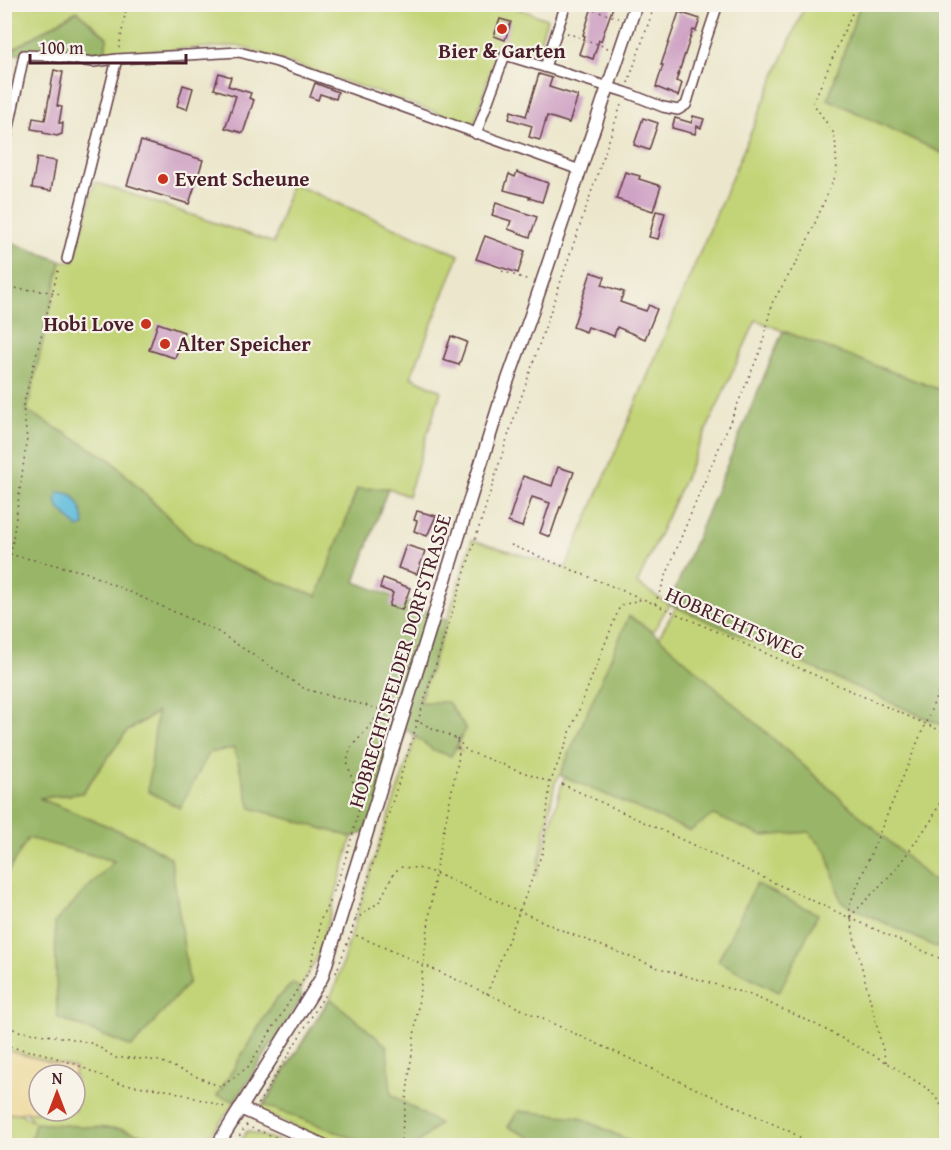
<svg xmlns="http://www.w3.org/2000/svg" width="951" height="1150" font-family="'Gentium Book Plus',serif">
<rect width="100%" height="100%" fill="#f7f3e8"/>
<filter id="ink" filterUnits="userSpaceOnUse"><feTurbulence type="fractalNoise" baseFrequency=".0167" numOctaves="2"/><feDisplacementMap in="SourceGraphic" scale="12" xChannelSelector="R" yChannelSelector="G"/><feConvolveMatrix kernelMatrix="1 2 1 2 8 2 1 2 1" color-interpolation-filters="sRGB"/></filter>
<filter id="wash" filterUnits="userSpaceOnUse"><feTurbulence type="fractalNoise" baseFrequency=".008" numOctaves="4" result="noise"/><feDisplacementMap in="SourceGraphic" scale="24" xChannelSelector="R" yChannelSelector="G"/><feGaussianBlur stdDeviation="1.35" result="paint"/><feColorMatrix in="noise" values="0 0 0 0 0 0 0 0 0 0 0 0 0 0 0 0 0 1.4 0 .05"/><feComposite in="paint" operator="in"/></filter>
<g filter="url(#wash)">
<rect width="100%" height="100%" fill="#ece7cc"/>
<g fill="#c2d477" stroke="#867a51" stroke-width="1.5" fill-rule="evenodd">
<polygon points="113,4 119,8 120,4 505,4 547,19 535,58 498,45 474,125 240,46 105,53 107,37 77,11 5,54 4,5"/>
<path d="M805 5H860L828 99 839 104 946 5V1145L340 1146 259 1111 330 998 335 987 375 857 420 724 462 751 419 703 447 621 472 540 566 568ZM756 320 793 335 708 553 657 640 629 616 653 632 669 604 637 584ZM591 704 562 784 536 876 555 783 560 775Z"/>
<polygon points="95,182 274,243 291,183 459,255 411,377 441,391 408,496 388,488 357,489 344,526 317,597 224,561 193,542 111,460 26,411 61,261 74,262"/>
<polygon points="158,712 180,807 209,753 234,748 251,808 352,837 318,956 300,989 293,983 273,1003 218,1095 235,1101 219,1124 201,1145 181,1145 121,1129 35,1124 30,1145 5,1146 6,1133 5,1132 5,1114 20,1113 33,1122 27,1112 75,1111 75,1075 74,1075 75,1068 5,1050 5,877 28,837 115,861 55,922 137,838 37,799 82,793 127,731"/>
<polygon points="247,1131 273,1139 287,1145 238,1146"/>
</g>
<g fill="#99b668" stroke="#726a4a" stroke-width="1.5">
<polygon points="860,5 946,5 946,155 828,99"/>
<polygon points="77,11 107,38 105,53 5,54"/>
<polygon points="5,240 61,261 27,411 111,460 193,542 224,561 317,596 344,526 357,489 388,488 355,582 415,605 447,621 419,702 448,702 466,729 451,756 433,750 406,729 389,794 376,828 352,837 251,808 234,748 209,753 180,808 148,791 157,712 127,731 82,793 39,798 137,838 171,858 189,982 132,1047 57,1017 55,922 114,861 28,838 5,877"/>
<polygon points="783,331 946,392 946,727 669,604"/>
<polygon points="629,616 653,632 946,892 946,952 841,902 827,852 809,832 762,836 713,815 690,831 560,775"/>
<polygon points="756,884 818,914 779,992 718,961"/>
<polygon points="293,983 300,989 302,998 235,1101 217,1096 273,1003"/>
<polygon points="330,998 387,1046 391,1094 439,1124 416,1145 371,1145 264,1105"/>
<polygon points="518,1111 579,1117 638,1145 546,1145 508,1127"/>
<polygon points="35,1123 121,1129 181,1145 30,1145"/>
</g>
<polygon fill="#eeda9e" stroke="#9c7c64" stroke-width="1.5" points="4,1050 75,1068 74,1075 39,1075 39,1111 40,1111 5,1114"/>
<path fill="#5dbbdb" stroke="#546d83" stroke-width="1.5" d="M59 492C63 493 66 493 70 494 80 500 84 515 84 526L78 528 58 507 56 500Z"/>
<g id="blocks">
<g fill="#cfa3c5">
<polygon points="593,4 614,4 601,41 599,40 593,59 579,54 585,36 583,35"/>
<polygon points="679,12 700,19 696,31 693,30 676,81 682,83 678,96 656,87 663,65 661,65"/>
<polygon points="500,19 511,22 505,40 494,36"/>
<polygon points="54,70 63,72 57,106 62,107 59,123 63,123 62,134 57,136 43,133 43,131 31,129 33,118 45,120"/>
<polygon points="219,73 231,77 228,86 251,93 249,98 254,100 243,133 225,128 236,96 214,89"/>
<polygon points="539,74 552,78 549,87 578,96 569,123 547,116 540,140 529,137 532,126 509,119 511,111 526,116"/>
<polygon points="315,83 338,92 336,99 320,94 318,100 310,97"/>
<polygon points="183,85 193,88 187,109 177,106"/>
<polygon points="693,116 704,119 701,128 697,126 695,134 672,128 675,118 692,123"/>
<polygon points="643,118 658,123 649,150 634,145"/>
<polygon points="141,141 203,160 189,204 127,185"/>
<polygon points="37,158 56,161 51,191 32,188"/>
<polygon points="517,172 548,183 542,202 529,198 530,197 504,190 509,174 515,177"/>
<polygon points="625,172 640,176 639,179 661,186 653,211 616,199"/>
<polygon points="496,203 537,217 530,237 508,229 511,221 492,215"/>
<polygon points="656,211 665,213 658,239 649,237"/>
<polygon points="485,236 525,251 518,273 476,259"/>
<polygon points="591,272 605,277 602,285 624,292 620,302 646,311 649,305 657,309 645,339 617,327 614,336 588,327 586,332 573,327"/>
<polygon points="158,323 184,332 175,358 149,350"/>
<polygon points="451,336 467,342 459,365 443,360"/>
<polygon points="558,467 574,472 561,508 560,507 550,537 540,533 550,503 532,497 522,527 508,522 523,476 552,486"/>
<polygon points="417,511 436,516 427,536 414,531 417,521 414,520"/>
<polygon points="406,545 425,551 417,574 398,568"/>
<polygon points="383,578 410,588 402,610 389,606 393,593 380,588"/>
</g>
</g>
</g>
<g filter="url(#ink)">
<use href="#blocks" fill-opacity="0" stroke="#623d43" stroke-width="1.5"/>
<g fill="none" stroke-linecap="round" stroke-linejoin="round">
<g stroke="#623d43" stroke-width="12">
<g id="street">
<polyline points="545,67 566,4"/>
<polyline points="476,134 505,55 625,92 663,107 678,110 686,105 688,99 704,46 718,4"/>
<polyline points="4,151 24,55 48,56 93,62 117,59 239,52 277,62 580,170"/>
<polyline points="67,259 117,59"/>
</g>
</g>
<g stroke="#623d43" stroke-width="15">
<g id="secondary">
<polyline points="240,1108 325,1146"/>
<polyline points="217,1146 322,977 501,399 530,318 636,4"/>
</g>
</g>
<g stroke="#623d43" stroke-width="1.5" stroke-dasharray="1.5 4.5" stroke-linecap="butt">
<polyline points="577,5 618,18"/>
<polyline points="567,33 608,48"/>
<polyline points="119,48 127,4"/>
<polyline points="628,83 655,4"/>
<polyline points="502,271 529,280"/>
<polyline points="4,287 52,292 63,295"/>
<polyline points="511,545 643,599 946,733"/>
<polyline points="4,553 85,572 215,630 305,689 383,710 350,749 347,762 355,788 359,808 352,837 344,863 332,896 320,921 319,934 309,971 248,1067 221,1087 160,1061 133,1058 116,1058 94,1044 69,1038 22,1032 4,1026"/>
<polyline points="4,602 27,439 23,406 59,267"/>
<polyline points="655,604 684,530 761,349 772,303 802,253 837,172 835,135 813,103 856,4"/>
<polyline points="383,710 393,712"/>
<polyline points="457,739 467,751 549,782"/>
<polyline points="562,784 850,918 946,961"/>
<polyline points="850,917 896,869 932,819 946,790"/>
<polyline points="355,920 379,902 394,873 400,867 418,868 435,873 566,932 656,967 751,995 813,1023 886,1062 931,1091 946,1112"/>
<polyline points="351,933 422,964 791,1132 815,1146"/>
<polyline points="336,973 351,933 375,857 506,442 622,102"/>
<polyline points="487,994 543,851 550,783 620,606 642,599"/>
<polyline points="4,1046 41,1053 75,1064 117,1083 172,1091 228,1108"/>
<polyline points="886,1062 854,937 849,906 946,674"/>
<polyline points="258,1104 326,993"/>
<polyline points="246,1126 278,1138"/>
<polyline points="233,1146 247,1124"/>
<polyline points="402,1146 401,1139 435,873 459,756 457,739 414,720"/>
</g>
<use href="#street" stroke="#fff" stroke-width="9"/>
<use href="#secondary" stroke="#fff" stroke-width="12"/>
</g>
</g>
<g fill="#c8321e" stroke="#f7f3e8" stroke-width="2">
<circle cx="502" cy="29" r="6"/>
<circle cx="163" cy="179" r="6"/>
<circle cx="146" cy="324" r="6"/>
<circle cx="165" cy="344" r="6"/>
</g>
<g text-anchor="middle" stroke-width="4.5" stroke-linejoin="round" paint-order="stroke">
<g font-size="21" font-weight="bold" fill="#4a1f2b" stroke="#f7f3e8" text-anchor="start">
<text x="502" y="58" text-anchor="middle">Bier &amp; Garten</text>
<text x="175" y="186">Event Scheune</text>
<text x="134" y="331" text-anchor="end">Hobi Love</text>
<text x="177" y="351">Alter Speicher</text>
</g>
<g font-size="21" fill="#4a1f2b" stroke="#f7f3e8">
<text transform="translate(735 623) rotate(24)" y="7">HOBRECHTSWEG</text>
<text transform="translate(400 661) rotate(-73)" y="7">HOBRECHTSFELDER DORFSTRASSE</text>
</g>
</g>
<rect width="951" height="1150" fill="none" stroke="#f7f3e8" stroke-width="24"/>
<g transform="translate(57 1093)"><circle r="28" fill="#f7f3e8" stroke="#b29e9c" stroke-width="1.5"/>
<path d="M0-4.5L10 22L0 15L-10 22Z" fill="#c8321e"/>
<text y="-9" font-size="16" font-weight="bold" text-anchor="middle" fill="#4a1f2b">N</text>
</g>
<path d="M30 54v9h156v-9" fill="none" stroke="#4a1f2b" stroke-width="3"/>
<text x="39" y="54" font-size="18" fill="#4a1f2b" stroke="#f7f3e8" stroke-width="4.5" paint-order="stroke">100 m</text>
</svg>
